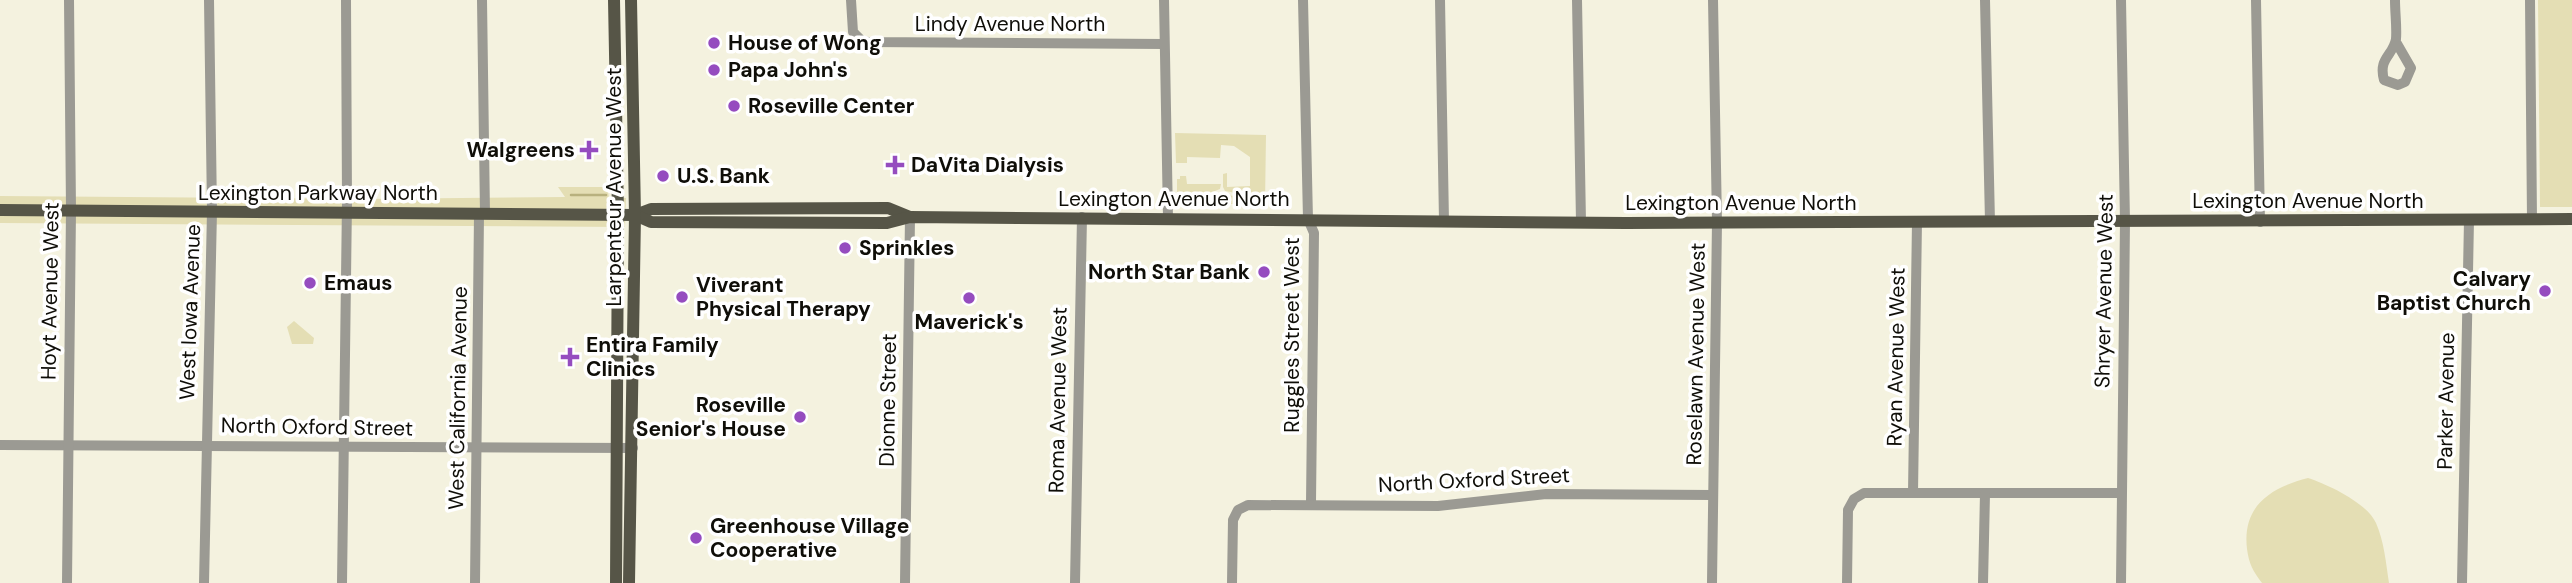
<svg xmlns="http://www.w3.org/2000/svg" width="2572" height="583" font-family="'DM Sans',sans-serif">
<rect width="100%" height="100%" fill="#f4f2df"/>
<g fill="#e4deb4">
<polygon points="2538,0 2572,0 2572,207 2540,207"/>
<path d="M1175 133 1266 135 1265 204C1251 203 1241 193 1225 191L1223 187V174L1227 173V187L1250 186V157L1234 146 1221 145 1220 158 1187 157V163H1176Z"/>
<polygon points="1180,176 1186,176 1187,184 1221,184 1220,189 1195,199 1189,204 1180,204 1177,199 1177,179 1180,179"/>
<polygon points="558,187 607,187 609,197 626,198 625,227 0,223 0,196 364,199 565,197"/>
<path d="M1216 193 1219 196C1231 195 1239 195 1249 204H1194Z"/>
<polygon points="294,321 314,338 313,344 292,344 287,327"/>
<path d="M2308 478C2329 485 2367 503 2376 523 2384 541 2386 563 2389 583H2262C2253 571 2249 564 2247 549 2242 506 2270 488 2308 478Z"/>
</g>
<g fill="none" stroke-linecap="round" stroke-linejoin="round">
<polyline stroke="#b8b17e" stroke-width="2.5" points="571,195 606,195"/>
<g stroke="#9b9a93" stroke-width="10">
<polyline points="482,0 485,214"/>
<polyline points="851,0 853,32 862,41 868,42 1164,44"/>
<polyline points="1164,0 1168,218"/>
<polyline points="1303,0 1308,219 1314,233 1311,503"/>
<polyline points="1440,0 1444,221"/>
<polyline points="1577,0 1581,222"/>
<polyline points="1985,0 1990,222"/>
<polyline points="2256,0 2260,222"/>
<path d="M2395 0C2395 13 2397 27 2396 39 2393 56 2378 58 2384 80L2398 85 2405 82 2411 68 2396 42"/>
<polyline points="2530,0 2532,220"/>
<polyline points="0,445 633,448"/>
<polyline points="1913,493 1917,221"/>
<polyline points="67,583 71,210 69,0"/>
<polyline points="204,583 212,211 209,0"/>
<polyline points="342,583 347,202 346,0"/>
<polyline points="475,583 479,214"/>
<polyline points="905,583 910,217"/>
<polyline points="1075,583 1082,217"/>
<polyline points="1232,583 1233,520 1238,510 1248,505 1438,506 1546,494 1713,495"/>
<polyline points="1712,583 1717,222 1713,0"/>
<polyline points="1847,583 1848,510 1854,499 1864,493 2121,493"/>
<polyline points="1983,583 1985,494"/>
<polyline points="2121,583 2125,221 2121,0"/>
<polyline points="2462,583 2469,220"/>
</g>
<g stroke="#565547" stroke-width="12">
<polyline points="614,0 618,214 616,583"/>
<polyline points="0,210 635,215 651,209 888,208 910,217"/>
<polyline points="635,215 651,222 887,223 910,217 1626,223 2572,219"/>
<polyline points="629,583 635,215 631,0"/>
</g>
</g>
<g fill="#954cbf" stroke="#fff" stroke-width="2.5">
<circle cx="714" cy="43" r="7"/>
<circle cx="714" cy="70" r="7"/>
<circle cx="734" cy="106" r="7"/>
<path d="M585.5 139.5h7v7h7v7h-7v7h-7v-7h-7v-7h7z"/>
<path d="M891.5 154.5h7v7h7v7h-7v7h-7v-7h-7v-7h7z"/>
<circle cx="663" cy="176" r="7"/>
<circle cx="845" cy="248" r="7"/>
<circle cx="1264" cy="272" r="7"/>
<circle cx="310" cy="283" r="7"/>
<circle cx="2545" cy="291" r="7"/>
<circle cx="682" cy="297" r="7"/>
<circle cx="969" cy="298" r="7"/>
<path d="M566.5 346.5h7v7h7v7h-7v7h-7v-7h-7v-7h7z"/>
<circle cx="800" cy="417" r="7"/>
<circle cx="696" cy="538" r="7"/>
</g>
<g text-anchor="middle" stroke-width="7" stroke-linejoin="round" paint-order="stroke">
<g font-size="21" fill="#0f0e08" stroke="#fff">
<text x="1010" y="31">Lindy Avenue North</text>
<text transform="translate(614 187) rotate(-90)" y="7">Larpenteur Avenue West</text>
<text x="318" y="200">Lexington Parkway North</text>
<text x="1174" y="206">Lexington Avenue North</text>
<text x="2308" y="208">Lexington Avenue North</text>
<text x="1741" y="210">Lexington Avenue North</text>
<text transform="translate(50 291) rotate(-89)" y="7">Hoyt Avenue West</text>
<text transform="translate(2104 291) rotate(-89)" y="7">Shryer Avenue West</text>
<text transform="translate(190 312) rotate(-88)" y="7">West Iowa Avenue</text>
<text transform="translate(1292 335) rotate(-90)" y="7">Ruggles Street West</text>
<text transform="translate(1696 354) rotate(-89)" y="7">Roselawn Avenue West</text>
<text transform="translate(1896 357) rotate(-89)" y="7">Ryan Avenue West</text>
<text transform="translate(458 398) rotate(-89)" y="7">West California Avenue</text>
<text transform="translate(888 400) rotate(-89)" y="7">Dionne Street</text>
<text transform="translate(1058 400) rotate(-89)" y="7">Roma Avenue West</text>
<text transform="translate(2446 401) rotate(-89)" y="7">Parker Avenue</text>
<text transform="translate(317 427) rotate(1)" y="7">North Oxford Street</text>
<text transform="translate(1474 480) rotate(-3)" y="7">North Oxford Street</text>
</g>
<g font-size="21" font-weight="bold" fill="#0f0e08" stroke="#fff" text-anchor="start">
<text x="728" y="50">House of Wong</text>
<text x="728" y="77">Papa John's</text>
<text x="748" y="113">Roseville Center</text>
<text x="575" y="157" text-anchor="end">Walgreens</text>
<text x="911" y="172">DaVita Dialysis</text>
<text x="677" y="183">U.S. Bank</text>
<text x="859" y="255">Sprinkles</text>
<text x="1250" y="279" text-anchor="end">North Star Bank</text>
<text x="2531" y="286" text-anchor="end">Calvary<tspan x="2531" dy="24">Baptist Church</tspan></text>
<text x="324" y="290">Emaus</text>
<text x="696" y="292">Viverant<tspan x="696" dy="24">Physical Therapy</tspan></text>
<text x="969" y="329" text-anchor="middle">Maverick's</text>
<text x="586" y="352">Entira Family<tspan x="586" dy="24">Clinics</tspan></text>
<text x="786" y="412" text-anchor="end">Roseville<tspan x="786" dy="24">Senior's House</tspan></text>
<text x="710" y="533">Greenhouse Village<tspan x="710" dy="24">Cooperative</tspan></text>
</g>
</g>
</svg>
